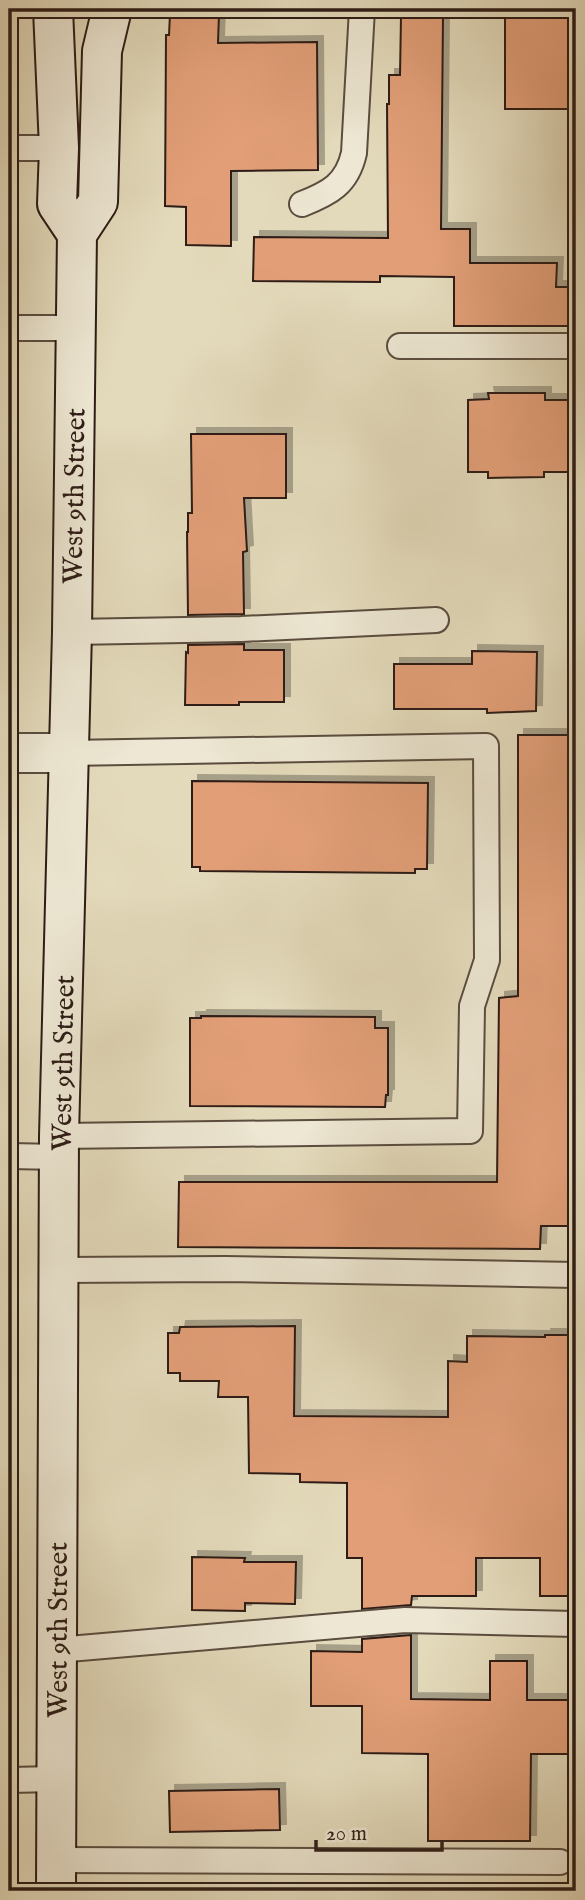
<svg xmlns="http://www.w3.org/2000/svg" width="585" height="1900" font-family="'IM FELL English',serif">
<defs>
<filter id="shadow"><feDropShadow dx="6" dy="-6" stdDeviation="0" flood-color="#0004"/></filter>
</defs>
<rect width="100%" height="100%" fill="#e3dabb"/>
<filter id="stains"><feTurbulence type="fractalNoise" baseFrequency=".00286" numOctaves="4"/><feColorMatrix values="0 0 0 0 .2 0 0 0 0 .09 0 0 0 0 .02 0 0 0 .5 -.17"/></filter>
<radialGradient id="worn" r=".72"><stop offset=".6" stop-color="#630" stop-opacity="0"/><stop offset="1" stop-color="#630" stop-opacity=".3"/></radialGradient>
<g fill="#e19e77" stroke="#2d1c16" stroke-width="2" filter="url(#shadow)">
<polygon points="170,14 219,14 218,43 317,42 318,170 231,171 231,246 186,245 186,207 165,206 166,35 169,35"/>
<polygon points="505,16 576,17 576,109 505,109"/>
<polygon points="401,17 443,17 441,229 470,229 470,263 557,263 556,287 574,287 574,326 454,326 454,277 380,276 380,282 253,281 254,237 388,238 387,104 389,104 389,75 400,75"/>
<polygon points="488,393 545,393 545,400 576,400 576,472 544,472 544,477 488,478 488,472 468,472 468,400 489,399"/>
<polygon points="191,434 286,434 286,498 244,498 247,551 243,552 244,614 188,615 187,532 188,532 188,513 192,513"/>
<polygon points="244,644 244,650 284,650 284,702 239,702 239,705 185,705 186,652 188,653 188,645"/>
<polygon points="472,651 537,652 536,711 487,713 487,709 394,709 394,664 472,664"/>
<polygon points="518,735 576,735 576,1226 541,1226 540,1249 178,1247 179,1182 497,1182 499,998 518,996"/>
<polygon points="192,781 428,783 427,869 415,869 415,873 200,871 200,867 192,867"/>
<polygon points="201,1016 375,1017 375,1028 388,1028 388,1095 386,1095 385,1107 190,1106 190,1018 201,1018"/>
<polygon points="295,1326 294,1416 448,1417 448,1361 467,1362 467,1336 545,1337 545,1335 576,1335 576,1596 540,1596 540,1558 476,1558 476,1596 412,1596 411,1605 362,1609 362,1558 347,1558 347,1483 300,1482 300,1474 249,1473 248,1397 218,1397 219,1381 180,1381 180,1373 168,1373 168,1333 179,1333 180,1327"/>
<polygon points="192,1557 245,1558 244,1562 296,1562 295,1604 245,1603 245,1611 192,1610"/>
<polygon points="411,1635 411,1699 490,1700 490,1661 527,1661 527,1700 569,1700 568,1754 531,1754 530,1841 428,1841 428,1754 362,1753 362,1706 311,1706 311,1651 362,1652 362,1639"/>
<polygon points="279,1789 280,1830 170,1832 169,1791"/>
</g>
<g fill="none" stroke-linecap="round" stroke-linejoin="round">
<g stroke="#5a4c3f" stroke-width="28">
<g id="lane">
<polyline points="9,148 59,148"/>
<path d="M302 204C330 193 347 184 354 153L362 9"/>
<polyline points="9,328 75,328"/>
<polyline points="400,346 576,346"/>
<polyline points="72,632 241,629 436,620"/>
<polyline points="59,1136 470,1131 472,1006 487,960 486,746 68,753"/>
<polyline points="9,1156 60,1157"/>
<polyline points="60,1270 225,1269 576,1275"/>
<polyline points="57,1650 405,1620 576,1624"/>
<polyline points="9,1780 56,1779"/>
<polyline points="56,1860 560,1862"/>
</g>
</g>
<g stroke="#5a4c3f" stroke-width="42">
<polyline id="street" points="9,753 68,753"/>
</g>
<g stroke="#2d1c16" stroke-width="42">
<g id="secondary">
<polyline points="53,9 59,148 57,204 77,234"/>
<polyline points="56,1891 59,1136 72,632 77,234 98,202 102,51 112,9"/>
</g>
</g>
<use href="#lane" stroke="#ede7d3" stroke-width="24"/>
<use href="#street" stroke="#ede7d3" stroke-width="38"/>
<use href="#secondary" stroke="#ede7d3" stroke-width="38"/>
</g>
<g text-anchor="middle" stroke-width="5" stroke-linejoin="round" paint-order="stroke">
<g font-size="28" fill="#2d1c16" stroke="#ede7d3">
<text transform="translate(73 496) rotate(-89)" y="10">West 9th Street</text>
<text transform="translate(62 1063) rotate(-89)" y="10">West 9th Street</text>
<text transform="translate(57 1630) rotate(-90)" y="10">West 9th Street</text>
</g>
</g>
<rect width="585" height="1900" fill="none" stroke="#e3dabb" stroke-width="35"/>
<rect x="10" y="10" width="564" height="1879" fill="none" stroke="#2d1c16" stroke-width="3.5"/>
<rect x="18" y="18" width="550" height="1865" fill="none" stroke="#2d1c16" stroke-width="2"/>
<path d="M316 1840v10h126v-10" fill="none" stroke="#2d1c16" stroke-width="3.5"/>
<text x="326" y="1840" font-size="21" fill="#2d1c16" stroke="#ede7d3" stroke-width="5" paint-order="stroke">20 m</text>
<rect width="100%" height="100%" filter="url(#stains)"/>
<rect width="100%" height="100%" fill="url(#worn)"/>
</svg>
